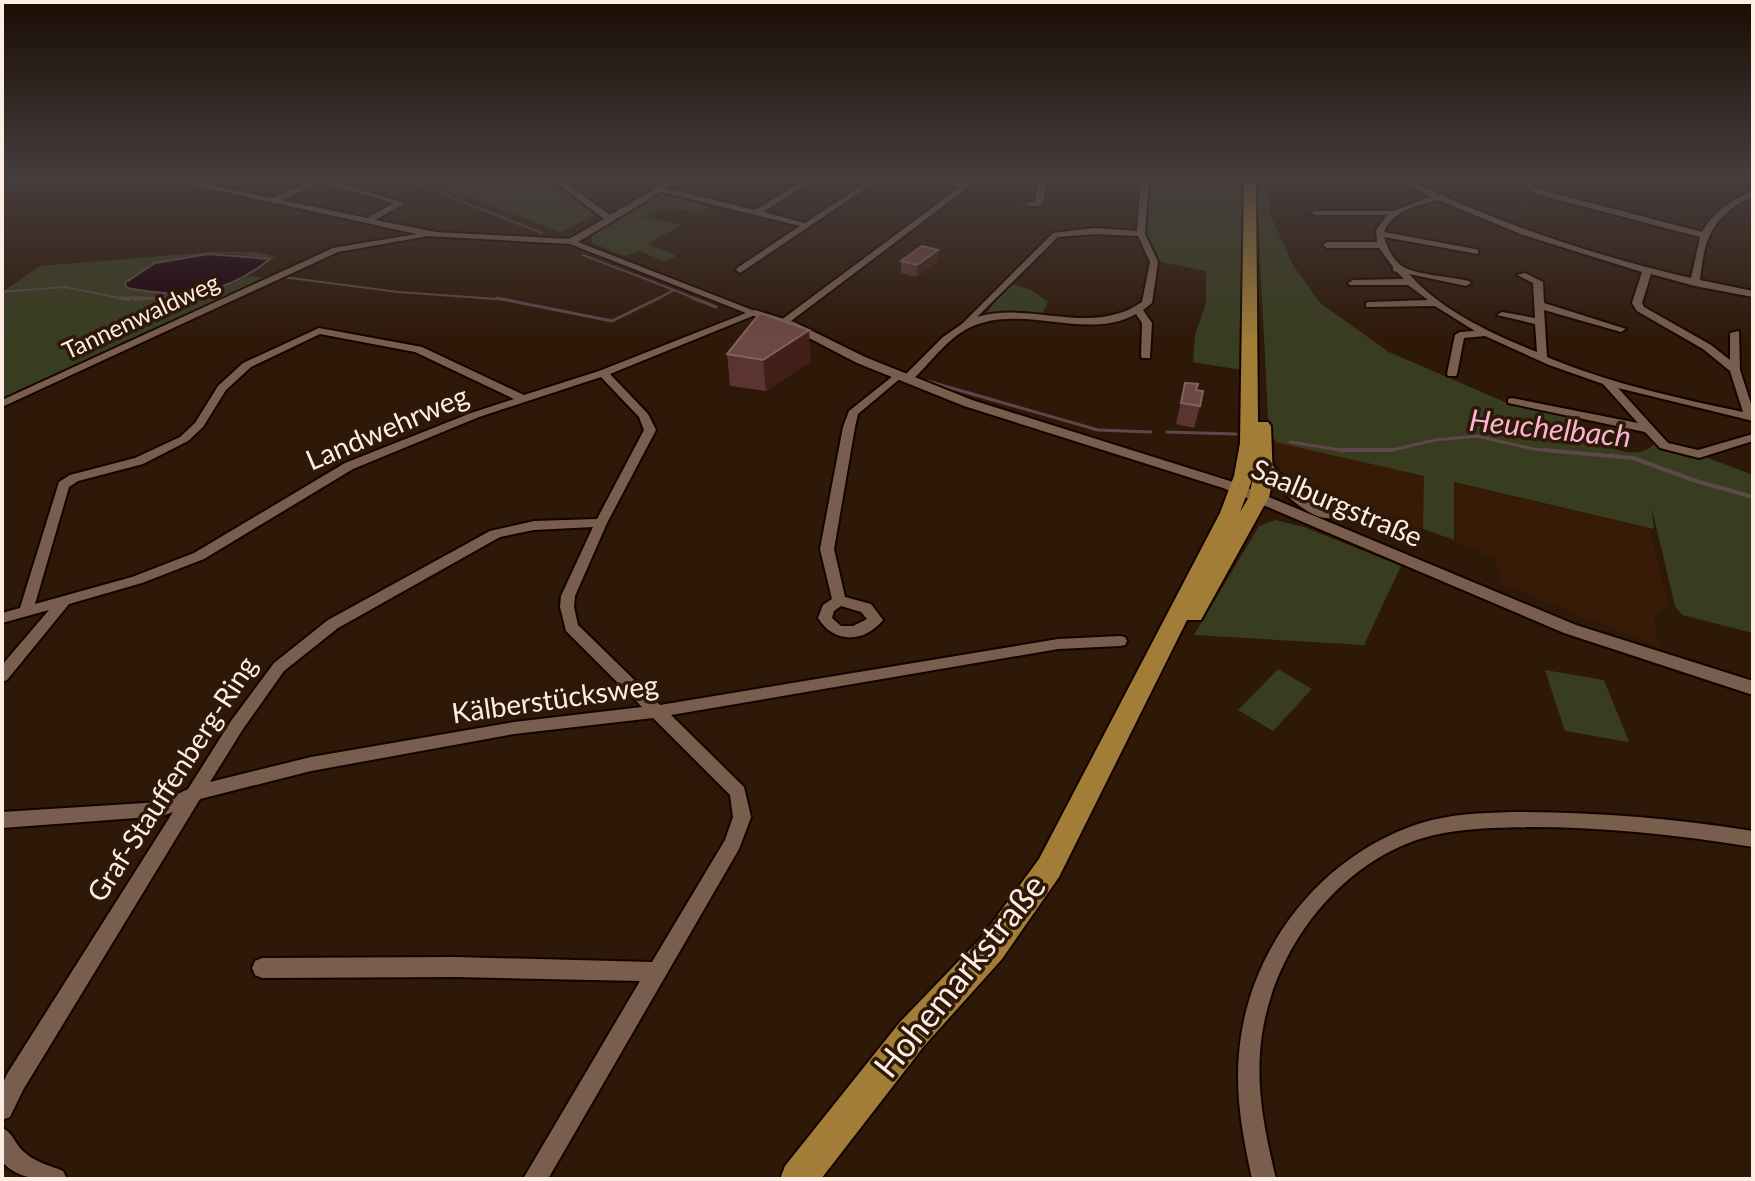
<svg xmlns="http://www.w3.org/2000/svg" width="1755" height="1181" font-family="Lato,sans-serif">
<rect width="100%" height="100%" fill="#2e1808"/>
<g fill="#371b07">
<polygon points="1275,442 1425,476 1423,529 1396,525 1357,511 1345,518 1315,503 1291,485 1280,470 1275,460"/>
<polygon points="1455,483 1650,529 1668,606 1654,616 1659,647 1503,585 1494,559 1462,543 1456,543"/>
</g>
<g fill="#383d1f">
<polygon points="416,177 543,177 595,215 561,232"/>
<polygon points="1148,177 1245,177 1241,370 1193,362 1195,335 1206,303 1206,271 1156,261 1157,253 1145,234"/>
<path d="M1256 177H1270L1269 212 1293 265 1320 303 1389 352 1507 403 1572 417 1579 436C1600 441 1636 465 1654 444L1700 455 1753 475V633L1682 615 1675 606 1652 509 1654 529 1454 482V540L1423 529 1424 476 1275 442 1268 418Z"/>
<path d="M661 193 710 206 700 213C678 207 663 207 642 217L682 225 647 244 677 256 664 261 639 251 624 256 592 243V235Z"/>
<path d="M212 252H257L279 258C265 260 249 255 234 254 198 252 162 261 131 278L152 292 190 293 220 289 249 276 274 278 2 402V292L40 266Z"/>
<polygon points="1010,283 1031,290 1048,302 1041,315 982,318"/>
<polygon points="1275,520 1304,527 1401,566 1364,645 1194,635 1259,526"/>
<polygon points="1278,669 1312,689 1273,731 1238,710"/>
<polygon points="1545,670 1604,680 1629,742 1565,731"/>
</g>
<path fill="#1b000c" stroke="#5f474c" stroke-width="2" d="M208 254 270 259C224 296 184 299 127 288L125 283 155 263Z"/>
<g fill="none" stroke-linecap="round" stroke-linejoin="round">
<g stroke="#5f474c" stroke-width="2">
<polyline points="400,177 542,233"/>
<polyline points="550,180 568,191"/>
<polyline points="583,255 674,290"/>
<polyline points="283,277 398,292 511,300"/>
<polyline points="2,292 65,287 129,300"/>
<polyline points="135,300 204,293 223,297 247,288"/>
<polyline points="655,300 674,290 698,300"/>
</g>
<g stroke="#5f474c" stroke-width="3">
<polyline points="119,298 155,298"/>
<polyline points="497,298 612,321 659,298"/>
<polyline points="693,298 716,307"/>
<polyline points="927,381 1098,430 1151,432"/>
<polyline points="1167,432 1236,434"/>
<polyline points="1290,442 1340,450 1392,450 1435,440 1477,436 1533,449 1566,452"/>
</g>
<g stroke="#5f474c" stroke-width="4">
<polyline points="1340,450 1392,450"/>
<polyline points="1544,450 1633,458 1696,481 1753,497"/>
</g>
<g stroke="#150300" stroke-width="4">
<g id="minor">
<path d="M155 177H171L272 198 320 178 405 203 375 220 436 232 569 239 604 219 549 177H558L610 215 674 177H684L666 188 755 210 809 177H819L763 212 805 223 874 177H883L740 273 736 270 737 268 800 226 661 192 578 242 760 313 610 374 648 414 656 430 607 523 575 596 574 607 578 625 660 705 1058 639 1120 636 1125 637 1127 641 1125 645 1120 646 1058 649 671 715 744 787 751 817 739 849 548 1179H523L640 981 456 977 262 978 255 975 252 968 255 961 262 958 456 957 652 962 725 840 733 817 730 795 653 718 514 734 311 771 200 799 23 1090 10 1117 2 1120V1085L7 1074 173 812 163 816 2 828V812L161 802 188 789 231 721 274 663 328 620 490 531 534 521 597 519 644 430 639 417 601 377 479 417 353 469 204 559 142 583 69 604 7 680 2 682V665L49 610 2 623V613L20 608 59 482 70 475 135 458 180 437 195 423 218 386 243 363 319 328 422 347 524 395 599 371 746 313 570 244 428 236 338 252 2 407V400L333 248 417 234ZM321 183 394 203 367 218 281 200ZM320 334 415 352 514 399 471 413 345 463 194 553 132 577 35 604 69 487 78 481 143 464 188 441 203 427 226 390 251 367ZM593 527 561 596 560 607 566 631 642 707 514 722 311 757 210 782 243 729 284 671 338 628 500 537 534 530Z"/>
<polygon points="918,177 934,177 964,184 973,177 982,177 787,324 781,324 781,320 960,187"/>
<polygon points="1039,177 1047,177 1043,204 1039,206 1027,206 1027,202 1035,202"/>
<path d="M1141 177H1149L1145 234 1158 262 1152 303 1143 310 1152 323 1150 358H1142L1141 356 1142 323 1136 314C1085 343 1018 300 965 330 944 342 929 365 911 381H903V377L943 337 962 324 1053 233 1095 228 1137 231ZM1095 234 1138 236 1150 262 1142 302C1135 306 1128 311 1120 313 1074 328 1024 303 977 317L1058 237Z"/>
<path d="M1392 177H1402C1495 222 1591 255 1691 278L1700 237 1536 194 1524 186 1534 177H1543L1533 186 1542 190 1702 232C1713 212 1732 199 1753 191V196C1713 216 1704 237 1700 280L1753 291V297L1695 286 1651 274 1642 303 1644 307 1711 345 1730 360V333L1739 331 1740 370 1753 410V421L1618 388 1668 443 1698 450 1753 434V441L1699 458 1660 448 1645 432 1508 403V399L1512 398 1638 423 1603 384 1549 365 1485 336 1464 338 1457 374 1456 376H1448L1447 374 1455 335 1460 332 1475 331 1435 306 1366 307V303L1369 302 1428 300 1408 285H1350L1348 283 1353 280 1404 279 1397 272 1393 271V267L1379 248H1327L1323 245 1327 242H1377L1376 230 1387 215H1315L1311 213 1315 211H1393L1431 197ZM1438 200 1523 235 1642 272 1632 303 1637 311 1703 349 1730 371 1743 412C1677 398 1609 383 1547 357L1544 310 1621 332 1626 329 1544 303 1543 282 1525 273 1517 275 1533 283 1535 318 1502 312 1497 315 1535 324 1537 352C1492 334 1442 311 1409 274L1466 286 1471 283 1469 281C1452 277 1421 275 1405 268 1395 263 1387 248 1384 237L1478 254V250L1475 249 1384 232C1392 211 1418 205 1438 200Z"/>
<path d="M898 372 903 375 902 377 858 414 855 427 834 549 845 597 871 604 883 620C864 643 834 644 818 618L823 605 832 599 820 549 843 427 849 411ZM841 606 861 612 867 619 853 626H841L832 618 834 611Z"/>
<path d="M1511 812C1592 812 1673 818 1753 831V847C1679 835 1605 827 1530 827 1498 828 1465 828 1434 835 1338 858 1266 957 1260 1053 1257 1097 1266 1137 1276 1179H1252C1243 1137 1235 1096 1239 1053 1248 948 1321 855 1421 823 1450 814 1481 813 1511 812Z"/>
<path d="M2 1128C13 1132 14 1143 23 1151 34 1162 49 1165 63 1171L67 1179C40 1179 21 1181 2 1162Z"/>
</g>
</g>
<g stroke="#150300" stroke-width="4">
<g id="tertiary">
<polygon points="755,310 794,322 865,357 972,400 1233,482 1576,625 1753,681 1753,695 1564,633 1223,488 964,406 857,363 786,326 751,315 751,311"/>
<path d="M1263 459 1268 460 1290 485 1331 512 1333 515 1331 518C1309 522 1269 480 1256 463Z"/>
</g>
</g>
<g stroke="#150300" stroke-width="4">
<path id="primary" d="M1244 177H1256L1258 422H1268L1271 426 1273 480 1269 497 1201 620H1187L1059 877 1002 959 924 1046 821 1179H780L785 1166 900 1022 980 939 1039 859 1220 513 1234 476 1240 443ZM1253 477 1249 497 1240 512Z"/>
</g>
<use href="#minor" fill="#795e4d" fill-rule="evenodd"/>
<use href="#tertiary" fill="#795e4d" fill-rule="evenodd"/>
<use href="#primary" fill="#a17d38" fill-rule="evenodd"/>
</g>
<g fill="#5b3331">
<polygon points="938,250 937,262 916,277 901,273 901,261"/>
<polygon points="727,354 811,361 766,391 730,386"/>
<polygon points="1185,383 1196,390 1200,406 1194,428 1176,424"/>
</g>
<g fill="#422019">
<polygon points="938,250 937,262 916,277 917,265"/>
<polygon points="809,330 811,361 766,391 763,360"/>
</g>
<g fill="#6d4744" stroke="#83615d" stroke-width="2">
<polygon points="922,246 938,250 917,265 901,261"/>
<polygon points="760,313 809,330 763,360 727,354"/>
<polygon points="1185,383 1198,384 1196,390 1203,391 1200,406 1181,403"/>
</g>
<linearGradient id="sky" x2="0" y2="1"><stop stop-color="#190d04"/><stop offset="0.52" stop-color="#463d3d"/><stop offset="1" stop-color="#463d3d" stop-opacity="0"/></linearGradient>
<rect width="1755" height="342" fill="url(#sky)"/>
<g text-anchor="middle" stroke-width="7" stroke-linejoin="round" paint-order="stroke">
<g font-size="24" fill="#fdede3" stroke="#2e1808">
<text transform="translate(141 317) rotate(-25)" y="8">Tannenwaldweg</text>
</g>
<g font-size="28" fill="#fdede3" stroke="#2e1808">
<text transform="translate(387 428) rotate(-23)" y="10">Landwehrweg</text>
<text transform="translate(1337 503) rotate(23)" y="10">Saalburgstraße</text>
<text transform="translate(555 699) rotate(-8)" y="10">Kälberstücksweg</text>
<text transform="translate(172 779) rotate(-57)" y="10">Graf-Stauffenberg-Ring</text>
</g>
<g font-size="30" font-style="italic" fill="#fcb3d3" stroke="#2e1808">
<text transform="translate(1550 429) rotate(6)" y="10">Heuchelbach</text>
</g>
<g font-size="34" fill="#fdede3" stroke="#2e1808">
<text transform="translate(960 976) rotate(-51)" y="12">Hohemarkstraße</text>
</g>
</g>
<rect width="1755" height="1181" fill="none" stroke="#fdede3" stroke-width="8"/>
</svg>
